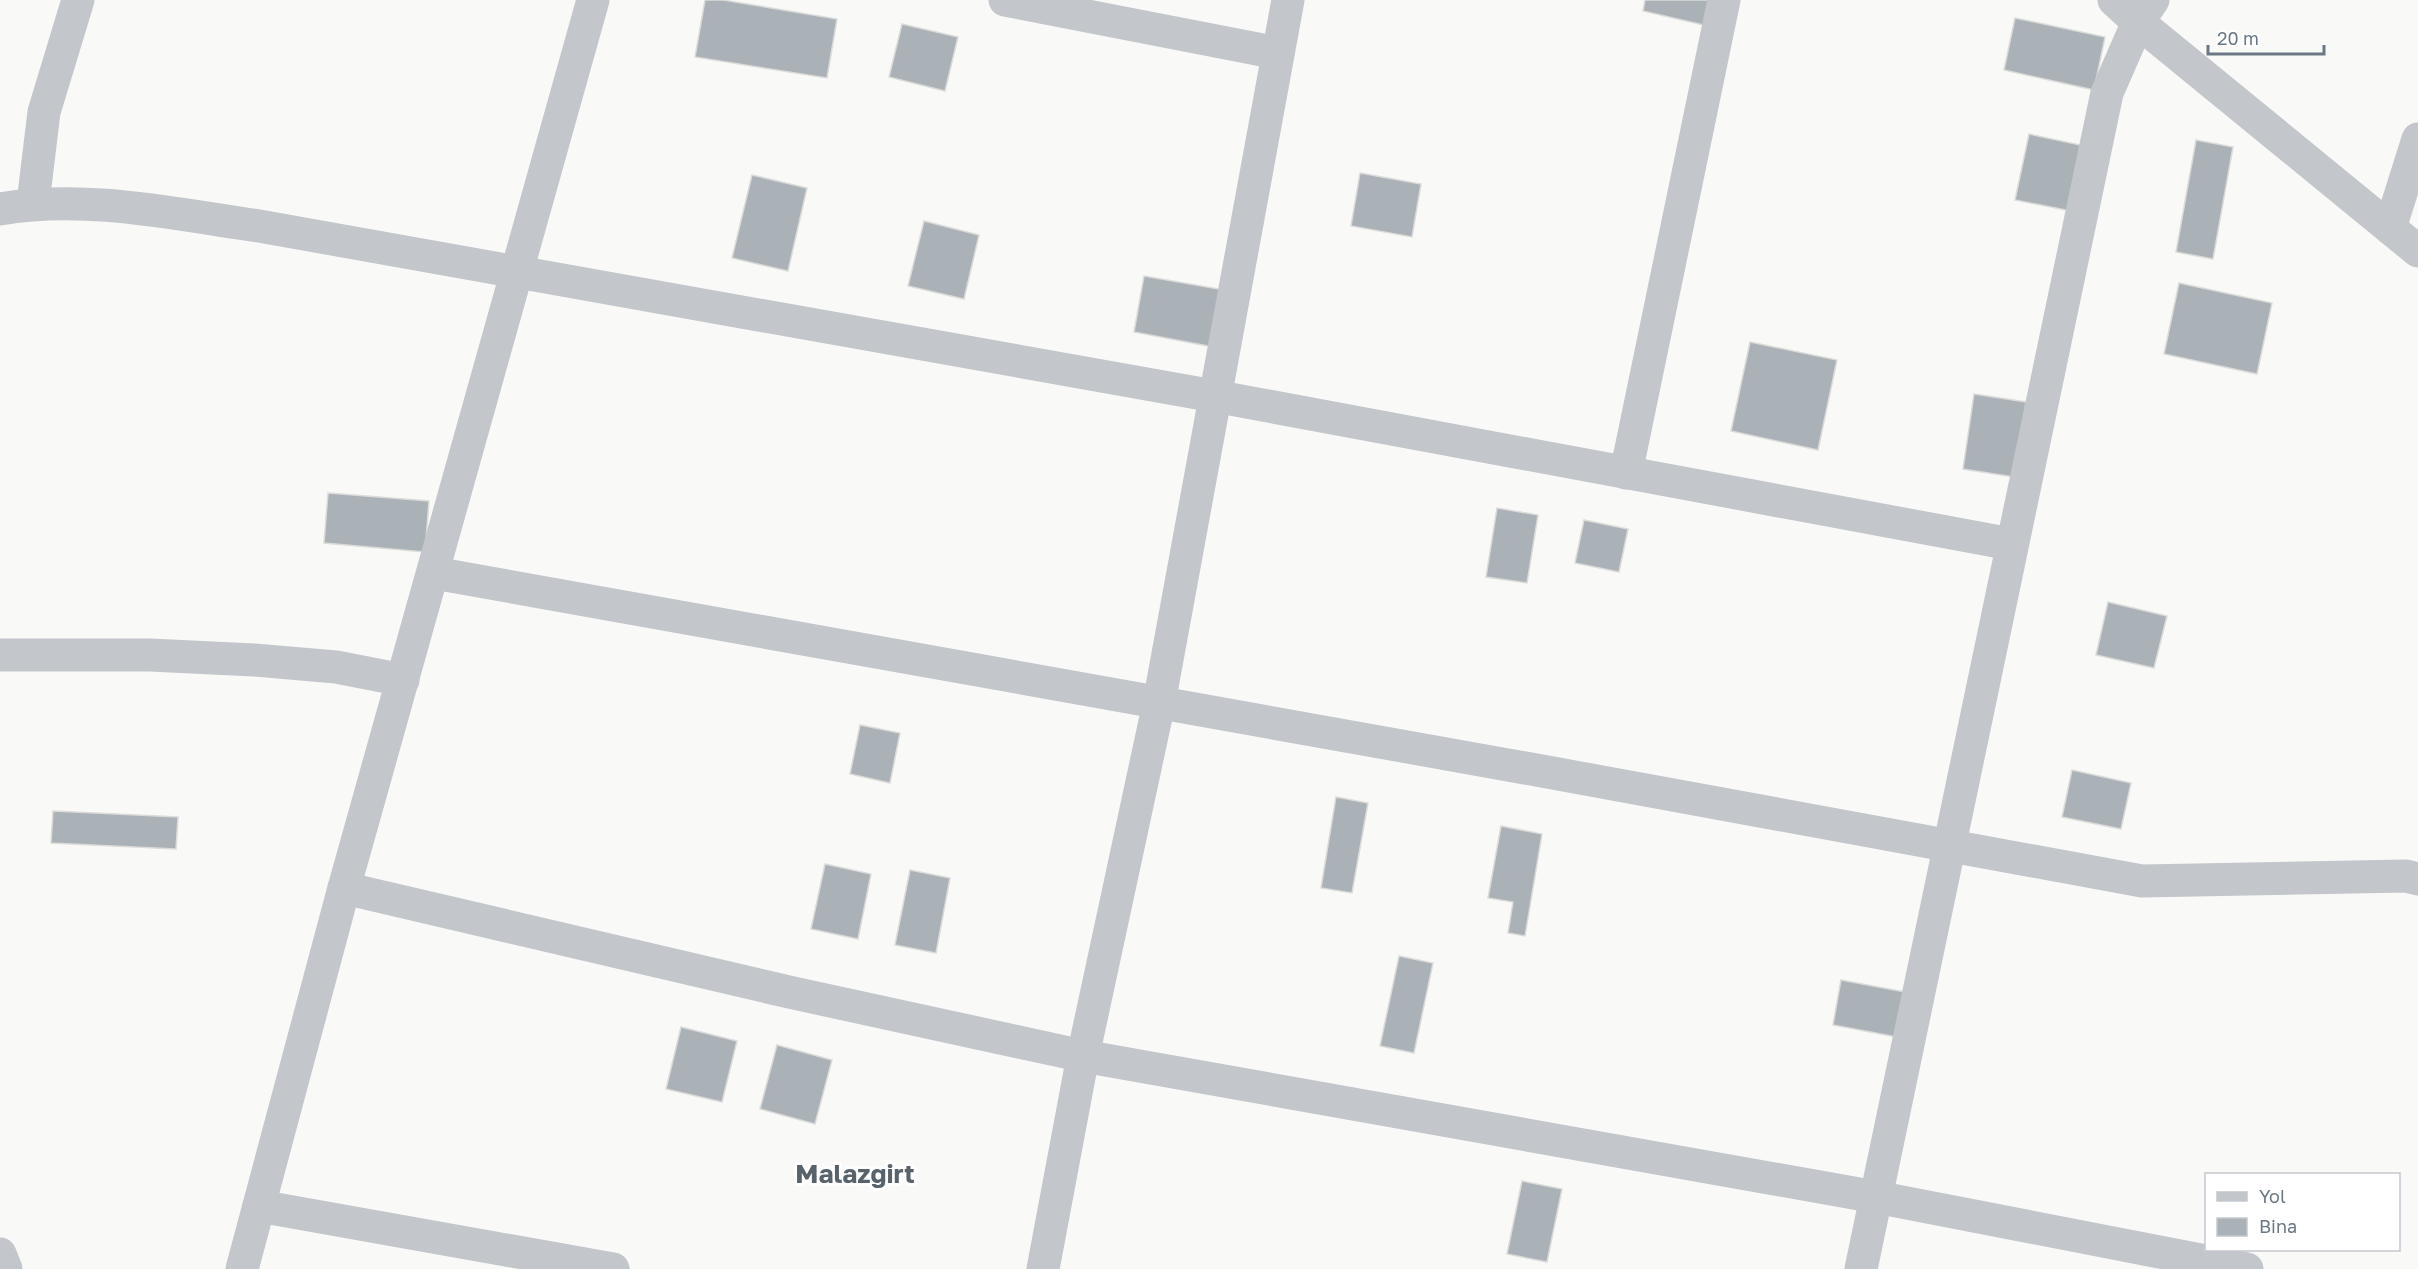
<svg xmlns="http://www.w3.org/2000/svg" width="2418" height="1269" font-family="'Golos Text',sans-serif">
<rect width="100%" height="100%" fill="#f9f9f7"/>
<g fill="#aab1b7" stroke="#dbdbd9" stroke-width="1.5">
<polygon points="705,0 723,0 837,19 827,78 695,57"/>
<polygon points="1645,0 1714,0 1708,26 1643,11"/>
<polygon points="2015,18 2105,37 2094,90 2004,70"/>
<polygon points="902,24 958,37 945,91 889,77"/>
<polygon points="2029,134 2085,146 2071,211 2015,200"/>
<polygon points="2196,140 2233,147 2213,259 2176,252"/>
<polygon points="1360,173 1421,184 1412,237 1351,226"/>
<polygon points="752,175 807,188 788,271 732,258"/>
<polygon points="924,221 979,235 964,299 908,286"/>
<polygon points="1144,276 1230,291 1219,348 1134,332"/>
<polygon points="2179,283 2272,303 2257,374 2164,354"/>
<polygon points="1750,342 1837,360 1818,450 1731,431"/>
<polygon points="1974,394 2026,402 2014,477 1963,469"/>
<polygon points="328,493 429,501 425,552 324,543"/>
<polygon points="1497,508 1538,515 1527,583 1486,577"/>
<polygon points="1584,520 1628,529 1619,572 1575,563"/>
<polygon points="2108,602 2167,616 2154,668 2096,655"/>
<polygon points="860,725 900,733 890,783 850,774"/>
<polygon points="2072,770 2131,783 2121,829 2062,817"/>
<polygon points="1336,797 1368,803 1352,893 1321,888"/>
<polygon points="53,811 178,817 176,849 51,843"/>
<polygon points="1501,826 1542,834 1525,936 1508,933 1513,902 1488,898"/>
<polygon points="825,864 871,874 858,939 811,929"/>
<polygon points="910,870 950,878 936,953 895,945"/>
<polygon points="1399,956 1433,963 1414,1053 1380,1046"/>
<polygon points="1841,980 1905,992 1897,1037 1833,1025"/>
<polygon points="681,1027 737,1041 722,1102 666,1089"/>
<polygon points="777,1045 832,1060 815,1124 760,1109"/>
<polygon points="1522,1181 1562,1189 1547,1262 1507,1254"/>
</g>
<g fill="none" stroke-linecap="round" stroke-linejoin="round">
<g stroke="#c3c6ca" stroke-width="33">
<polyline points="1005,0 1278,53"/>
<polyline points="2114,0 2138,22 2418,251"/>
<polyline points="33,203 44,112 78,0"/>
<path d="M0 209C85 194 174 214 259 226L1214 396 2011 544"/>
<polyline points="2390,228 2418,139"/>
<polyline points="1626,473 1724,0"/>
<polyline points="434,573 1542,771 2142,881 2406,876 2418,879"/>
<polyline points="0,655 150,655 254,660 336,667 403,680"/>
<polyline points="344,888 789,992 1083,1056 1876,1197 2247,1269"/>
<polyline points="259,1206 613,1269"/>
<polyline points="0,1254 6,1269"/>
<polyline points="242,1269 344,888 593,0"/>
<polyline points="1043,1269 1083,1056 1159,703 1288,0"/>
<polyline points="1861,1269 2107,93 2138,22 2153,0"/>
</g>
</g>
<g text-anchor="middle" stroke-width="6" stroke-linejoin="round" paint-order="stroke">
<g font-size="26" font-weight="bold" fill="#58626b" stroke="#fff">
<text x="855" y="1183">Malazgirt</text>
</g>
</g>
<rect x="2205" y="1173" width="195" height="78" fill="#ffffff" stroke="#c3c9cf" stroke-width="1.5"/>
<rect x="2217" y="1192" width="30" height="9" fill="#c3c6ca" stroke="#c3c9cf" stroke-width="1.5"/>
<text x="2259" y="1203" font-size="18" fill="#6a7886">Yol</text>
<rect x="2217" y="1218" width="30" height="18" fill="#aab1b7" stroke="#c3c9cf" stroke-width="1.5"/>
<text x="2259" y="1233" font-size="18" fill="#6a7886">Bina</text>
<path d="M2208 45v9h116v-9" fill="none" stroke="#6a7886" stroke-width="3"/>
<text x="2217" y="45" font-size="18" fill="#6a7886" stroke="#ffffff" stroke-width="4.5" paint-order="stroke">20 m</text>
</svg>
